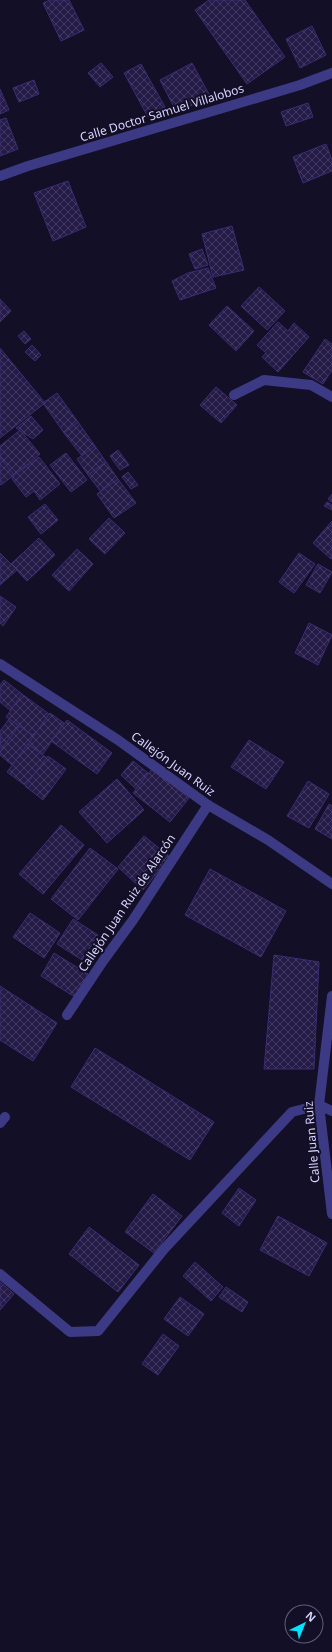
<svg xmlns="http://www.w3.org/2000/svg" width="332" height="1652" font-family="'Noto Sans',sans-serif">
<defs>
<pattern id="building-cross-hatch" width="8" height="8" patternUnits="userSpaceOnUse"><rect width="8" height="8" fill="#241b47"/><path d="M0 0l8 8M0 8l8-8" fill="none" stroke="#433b63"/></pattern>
</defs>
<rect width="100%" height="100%" fill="#130f26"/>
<g fill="url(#building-cross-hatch)" stroke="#3b2d73">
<polygon points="50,0 69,0 84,30 61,41 43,3"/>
<polygon points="209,0 245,0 285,57 247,84 195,10"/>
<polygon points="312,26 326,55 300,68 286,39"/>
<polygon points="101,63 113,77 100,87 88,73"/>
<polygon points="192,63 210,96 177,113 160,80"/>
<polygon points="141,64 165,107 148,117 124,73"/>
<polygon points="34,80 39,94 19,102 13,88"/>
<polygon points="0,89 9,110 0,114"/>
<polygon points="308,103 313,117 286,126 281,112"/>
<polygon points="6,118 18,149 0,156 0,120"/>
<polygon points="326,144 332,160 332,171 303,183 293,157"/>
<polygon points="68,181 86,227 53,241 34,193"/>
<polygon points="232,226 244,270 213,277 202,234"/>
<polygon points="202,249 208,265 195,269 189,254"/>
<polygon points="208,268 216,288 180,300 172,281 188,273"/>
<polygon points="259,287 285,311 267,330 241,306"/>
<polygon points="0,299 11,311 0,322"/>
<polygon points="227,306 254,331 236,351 209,325"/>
<polygon points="278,322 288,331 294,323 309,337 278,372 262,357 266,353 257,345"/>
<polygon points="24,331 31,339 25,344 18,336"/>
<polygon points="325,339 332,344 332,370 323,384 303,372"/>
<polygon points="32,345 41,355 35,361 25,352"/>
<polygon points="0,348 45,403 0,438"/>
<polygon points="216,387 237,405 221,423 200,405"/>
<polygon points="57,393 78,422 64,433 43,403"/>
<polygon points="31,416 43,430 33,439 16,428"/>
<polygon points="78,422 95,446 82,456 64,433"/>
<polygon points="20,430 40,454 14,475 0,458 0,446"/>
<polygon points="95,446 106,462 88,475 77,459"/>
<polygon points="118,450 129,465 120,470 110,456"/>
<polygon points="66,453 87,480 71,492 50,465"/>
<polygon points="0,457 14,475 1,485 0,484"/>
<polygon points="39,457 60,484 40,500 34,491 26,497 12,479 14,475"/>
<polygon points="106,462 118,479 101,492 88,475"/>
<polygon points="128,472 138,485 131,489 122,477"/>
<polygon points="118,479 136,503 114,518 97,494"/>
<polygon points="332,494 332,501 331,502 328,499"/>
<polygon points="327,502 332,505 332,510 324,506"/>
<polygon points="45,504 58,520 41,534 28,517"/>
<polygon points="109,518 125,533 105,554 89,539"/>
<polygon points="332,521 332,558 331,559 313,543"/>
<polygon points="39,538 55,555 27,581 11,564"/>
<polygon points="77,549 93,564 69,591 52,575"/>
<polygon points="0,553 17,570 0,585"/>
<polygon points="299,553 315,564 294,593 279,582"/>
<polygon points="318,564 332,572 320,593 306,585"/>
<polygon points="0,596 16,607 3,626 0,623"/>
<polygon points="309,623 332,635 318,665 295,653"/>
<polygon points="4,680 22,694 11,711 0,702 0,685"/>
<polygon points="22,694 49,714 34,736 6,717"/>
<polygon points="50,713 64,723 43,754 28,744"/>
<polygon points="9,719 19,726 1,749 0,731"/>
<polygon points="67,720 112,753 97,774 51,741"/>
<polygon points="19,726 34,736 12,765 0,755 0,751"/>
<polygon points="249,740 284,762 266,789 231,767"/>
<polygon points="28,744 47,758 26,786 7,772"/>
<polygon points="48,756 66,769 43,800 25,786"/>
<polygon points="133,761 148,773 136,789 121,775"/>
<polygon points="152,769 189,798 170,822 133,793"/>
<polygon points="117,779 144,810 107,843 79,812"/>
<polygon points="308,781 329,794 309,828 287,816"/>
<polygon points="329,804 332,806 332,839 315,829"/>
<polygon points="61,825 84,845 43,894 19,874"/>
<polygon points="144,836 170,857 143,890 118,867"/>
<polygon points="90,848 118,869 78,920 51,899"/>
<polygon points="210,869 286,911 261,957 185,915"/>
<polygon points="30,913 60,933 44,958 13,937"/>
<polygon points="73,919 98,935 82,960 57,944"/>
<polygon points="54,953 88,974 75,997 41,976"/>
<polygon points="274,955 319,962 314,1069 264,1069"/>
<polygon points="0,986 57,1023 33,1061 0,1040"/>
<polygon points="95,1048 214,1122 190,1160 71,1087"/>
<polygon points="239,1188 256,1200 239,1226 222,1213"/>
<polygon points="153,1194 182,1216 154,1253 125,1232"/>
<polygon points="278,1216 327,1243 309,1276 260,1250"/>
<polygon points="89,1227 139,1265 118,1292 69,1254"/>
<polygon points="195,1262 223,1287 211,1301 183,1276"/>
<polygon points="0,1282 14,1294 0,1310"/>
<polygon points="226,1287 248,1302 242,1312 219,1297"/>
<polygon points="180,1297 204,1314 188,1336 164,1319"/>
<polygon points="163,1334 179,1346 158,1375 142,1364"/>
</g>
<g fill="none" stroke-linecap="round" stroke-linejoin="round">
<g stroke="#3d3a85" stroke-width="10">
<polyline points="0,176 28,166 300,85 332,73"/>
<polyline points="234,395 264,380 311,385 332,397"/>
<polyline points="0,664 118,740 208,805 268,840 332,884"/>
<polyline points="332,996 319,1105 332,1214"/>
<polyline points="67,1015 103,961 133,920 208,805"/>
<polyline points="0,1123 5,1117"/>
<polyline points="0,1274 70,1332 98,1331 164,1249 292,1112 319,1105 332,1111"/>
</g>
</g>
<g text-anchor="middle" stroke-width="4" stroke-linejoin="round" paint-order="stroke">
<g font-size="12" fill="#d9d4ff" stroke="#130f26">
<text transform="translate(162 113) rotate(-17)" y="4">Calle Doctor Samuel Villalobos</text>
<text transform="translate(173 764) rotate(36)" y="4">Callejón Juan Ruiz</text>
<text transform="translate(127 903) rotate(-56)" y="4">Callejón Juan Ruiz de Alarcón</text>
<text transform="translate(312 1142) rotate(-95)" y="4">Calle Juan Ruiz</text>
</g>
</g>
<g transform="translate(304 1624) rotate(43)"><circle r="19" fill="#130f26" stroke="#625e7d"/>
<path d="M0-3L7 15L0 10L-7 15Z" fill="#00e5ff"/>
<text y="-6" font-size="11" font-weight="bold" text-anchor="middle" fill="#d9d4ff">N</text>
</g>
</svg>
